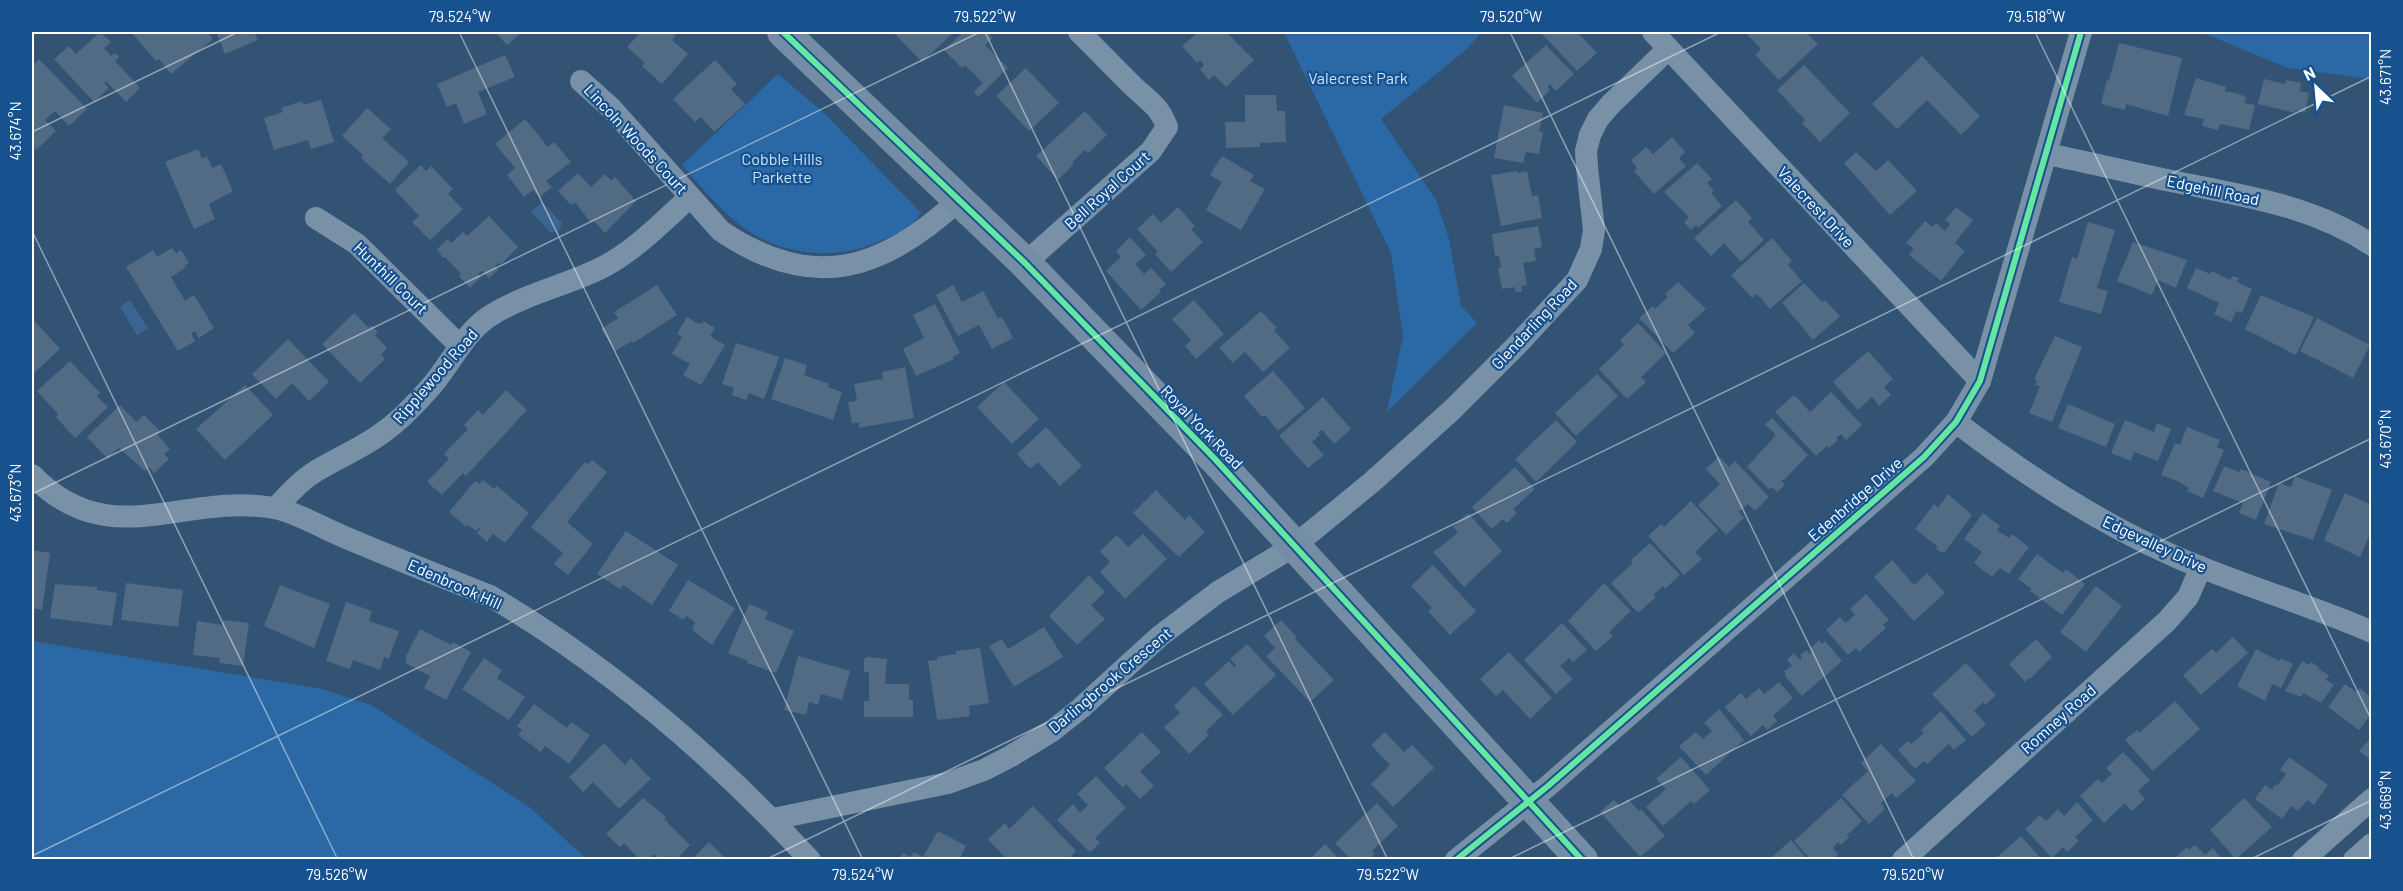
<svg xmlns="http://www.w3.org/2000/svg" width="2403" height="891" font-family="Barlow,sans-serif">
<rect width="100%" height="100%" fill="#325374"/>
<g fill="#2a69a5">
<polygon points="1284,32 1481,32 1467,49 1381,119 1436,200 1449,239 1461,306 1477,323 1387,412 1403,336 1391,253"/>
<polygon points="2201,32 2371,32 2371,79 2288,68"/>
<path d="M778 74 823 112 921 213C913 227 891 237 876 243 830 261 779 255 740 225 718 208 700 185 682 165Z"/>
<polygon points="32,641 322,689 371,705 528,806 587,859 32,859"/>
</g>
<g fill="#3b6590">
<polygon points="542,202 562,223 558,233 553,232 551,233 531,212"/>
<polygon points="130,300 148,328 137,335 120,307"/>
</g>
<g fill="#516b84">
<polygon points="100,32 111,42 104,48 111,56 115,53 119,57 115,61 140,88 126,102 106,81 104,83 109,88 94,102 54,59 69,46 76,54"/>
<polygon points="131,32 207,32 213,39 171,74 159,59 156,61"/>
<polygon points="216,32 254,32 258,40 225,54"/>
<polygon points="495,32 522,32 507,45"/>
<polygon points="641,32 672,32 676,35 672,40 688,54 662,84 642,66 645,63 627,47"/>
<polygon points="893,32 954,32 922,62"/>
<polygon points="963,32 987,32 993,38 985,45 1008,68 978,97 974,92 983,83 965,65 962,68 944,50"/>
<polygon points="1198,32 1226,32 1254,60 1226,87 1214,75 1209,80 1200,69 1204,65 1200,60 1197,63 1182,46"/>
<polygon points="1540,32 1581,32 1579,34 1597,53 1577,71"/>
<polygon points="1745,32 1806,32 1818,44 1779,80 1755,55 1761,49"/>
<polygon points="2119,43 2182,58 2168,116 2126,104 2125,110 2101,104 2107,80 2109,81"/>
<polygon points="1546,45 1574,74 1556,91 1550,84 1547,87 1550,90 1537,103 1512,76"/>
<polygon points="505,55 515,77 478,92 487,114 464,124 456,103 447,107 437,84"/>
<polygon points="1922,56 1980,116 1961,135 1927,100 1897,129 1872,104"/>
<polygon points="39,59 87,109 69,126 55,111 45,120 56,131 36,150 32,145 32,66"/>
<polygon points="715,60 737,84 731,89 745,104 714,132 701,117 695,122 673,99"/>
<polygon points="1804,65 1850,113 1820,142 1802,123 1805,120 1777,90"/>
<polygon points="1026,68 1059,103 1029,131 996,96"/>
<polygon points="2196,78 2226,87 2225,91 2239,94 2246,97 2244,103 2255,105 2249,130 2220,124 2218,130 2202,126 2204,119 2184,115"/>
<polygon points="2264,79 2285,84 2286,80 2301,83 2300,91 2309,93 2305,113 2295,110 2295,113 2258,104"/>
<polygon points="1245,95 1276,95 1277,111 1285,111 1286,142 1260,143 1260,147 1226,148 1225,122 1245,122"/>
<polygon points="321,100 334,142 311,149 308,140 274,150 264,118 283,112 281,108 302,101 303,105"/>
<polygon points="1504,105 1543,113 1539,132 1543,132 1539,154 1526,152 1523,163 1494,158"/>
<polygon points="367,108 391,129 382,138 409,162 390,184 361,158 363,155 342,136"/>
<polygon points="1085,111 1107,135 1088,153 1085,150 1072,162 1074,164 1058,180 1036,156"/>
<polygon points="525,119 548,147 554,142 571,162 546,181 552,187 540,197 533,190 524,197 507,175 515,168 495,144"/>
<polygon points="1672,137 1685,152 1679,158 1686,166 1654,194 1634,171 1637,168 1631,160 1646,147 1653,154"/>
<polygon points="198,149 202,159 207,156 212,168 221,164 233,191 209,204 215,219 194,229 165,162"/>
<polygon points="1856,152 1876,171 1888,160 1917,191 1890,215 1844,163"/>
<polygon points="1222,156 1254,175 1250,181 1265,189 1241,230 1206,210 1222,182 1210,175"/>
<polygon points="1697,163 1712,179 1707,183 1714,191 1711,193 1722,206 1698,228 1696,225 1691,230 1684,222 1689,217 1664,192"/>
<polygon points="421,165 426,171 431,166 453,189 448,194 463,209 430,240 412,222 419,216 395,190"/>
<polygon points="1517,171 1518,173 1527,171 1532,196 1538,195 1542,218 1501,226 1491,175"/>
<polygon points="578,173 591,187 605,174 611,181 615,177 636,201 605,233 594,221 591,223 575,202 571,205 558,191"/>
<polygon points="1736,200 1752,218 1748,222 1764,240 1741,262 1724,243 1711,256 1694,238"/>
<polygon points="1178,207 1195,226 1191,229 1203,242 1171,272 1155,254 1158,252 1137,229 1153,214 1161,223"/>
<polygon points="1956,207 1973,220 1955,243 1965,251 1941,281 1909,255 1914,249 1906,243 1925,221 1932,227 1936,223 1945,231 1950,224 1945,220"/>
<polygon points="489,216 518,247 501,264 499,263 495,266 498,270 489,278 482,271 478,274 481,277 470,288 459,276 461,274 445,257 443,258 437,249 448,239 451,243 463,232 467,236"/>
<polygon points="2088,222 2115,230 2097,288 2108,291 2101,314 2059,302 2072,257 2077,259"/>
<polygon points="1538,226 1542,247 1534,249 1536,261 1523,263 1527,285 1521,286 1522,292 1516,292 1514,287 1502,289 1498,268 1501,268 1499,256 1495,256 1492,234"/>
<polygon points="1130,237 1146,255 1135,264 1144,274 1151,268 1166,284 1159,290 1161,292 1141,310 1106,271 1121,257 1116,251"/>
<polygon points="1772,238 1792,261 1788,265 1802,281 1770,309 1757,294 1752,298 1731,275"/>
<polygon points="2133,242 2187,260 2176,288 2158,280 2152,295 2117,281"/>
<polygon points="172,248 176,253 181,250 189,263 184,266 185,268 171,277 185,301 194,295 214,328 199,338 195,331 191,333 195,341 178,351 126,267 153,250 157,257"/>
<polygon points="2196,268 2210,274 2212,271 2230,280 2232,276 2239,278 2237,282 2252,289 2242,313 2236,311 2231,322 2214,314 2219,303 2187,288"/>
<polygon points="1678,282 1706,309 1688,325 1695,333 1673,353 1639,318 1653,306 1655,309 1668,297 1665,294"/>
<polygon points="1804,283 1822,302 1825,300 1840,316 1813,340 1782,303"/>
<polygon points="657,285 677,315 633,343 632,341 615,351 601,329 618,318 614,312"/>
<polygon points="953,285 962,302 983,291 998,319 1002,317 1013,338 992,349 979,325 958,336 936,295"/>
<polygon points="2261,295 2314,317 2296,355 2245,329"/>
<polygon points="1194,300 1224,334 1196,359 1185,346 1191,340 1172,319"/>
<polygon points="935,304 960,353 953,357 954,359 916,376 903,349 924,338 913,315"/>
<polygon points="1261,311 1277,328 1274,330 1290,348 1263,372 1245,352 1233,363 1219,348"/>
<polygon points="354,313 369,328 371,325 378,332 375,335 387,348 381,355 385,359 360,383 322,344"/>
<polygon points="687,317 697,323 702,324 703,321 715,328 710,336 725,345 701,385 683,375 690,364 672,354 682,337 677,334"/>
<polygon points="32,318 60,349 32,375"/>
<polygon points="2317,318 2370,345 2353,378 2300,351"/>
<polygon points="1638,323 1666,353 1641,377 1646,382 1627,399 1599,369 1624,345 1620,340"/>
<polygon points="2055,336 2082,347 2052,422 2029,413 2040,386 2035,385 2037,380 2034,379"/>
<polygon points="288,339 329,382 309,401 292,383 276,399 252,374"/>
<polygon points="736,343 779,357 764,399 749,393 746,400 732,395 734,388 722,384"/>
<polygon points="1868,351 1893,379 1884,387 1891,395 1879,406 1872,397 1858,410 1833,382"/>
<polygon points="785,358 807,365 804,375 829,384 828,387 842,392 833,420 771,399"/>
<polygon points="70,361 100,393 97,396 108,407 75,438 56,417 58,414 37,391"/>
<polygon points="905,367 914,418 859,428 859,422 852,424 848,402 857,401 854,384 882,379 883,381 882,372"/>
<polygon points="1273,371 1305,408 1278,431 1265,415 1262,417 1244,396"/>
<polygon points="1597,374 1618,396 1576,436 1555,413"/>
<polygon points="1004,382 1039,419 1012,444 977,407"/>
<polygon points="245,385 273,415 225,460 196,429"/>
<polygon points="506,390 527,410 466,476 463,473 442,495 427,482 449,459 444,454 468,429 464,425 478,410 483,415"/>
<polygon points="1831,392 1862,425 1846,440 1841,434 1836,438 1838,440 1829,448 1827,446 1816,456 1775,412 1794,395 1810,412"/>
<polygon points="1323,397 1351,429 1334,444 1322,430 1318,433 1320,435 1312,442 1324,455 1308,468 1279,436"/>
<polygon points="2068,404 2115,424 2106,447 2058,428"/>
<polygon points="120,405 136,422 144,415 160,431 157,434 170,449 164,454 169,459 154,473 149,467 145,471 119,448 107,458 87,437"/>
<polygon points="1772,418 1808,455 1784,480 1781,480 1785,485 1777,492 1772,487 1769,489 1747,467 1774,437 1775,434 1765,424"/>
<polygon points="1556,420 1577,442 1536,482 1515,459"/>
<polygon points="2125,420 2154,432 2157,423 2171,429 2158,461 2134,452 2131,461 2111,453"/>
<polygon points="1046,427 1082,466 1060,486 1038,462 1030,469 1017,454"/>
<polygon points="2187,427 2220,440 2217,447 2224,450 2203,498 2187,491 2189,488 2179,482 2161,475 2175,443 2180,445"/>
<polygon points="1719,456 1729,467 1735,461 1769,497 1755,511 1748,504 1739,512 1744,518 1726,535 1698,505 1720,484 1706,469"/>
<polygon points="592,460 607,472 567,522 593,544 568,575 554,564 563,553 531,527 585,462 588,464"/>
<polygon points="2224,466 2239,472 2241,469 2271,482 2256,520 2239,513 2243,503 2213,491"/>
<polygon points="1515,467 1535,489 1513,509 1517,513 1507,523 1503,519 1492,529 1472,507"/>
<polygon points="2295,476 2332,490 2313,540 2264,524 2279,483 2291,487"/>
<polygon points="483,480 494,489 497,486 529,513 505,543 493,534 487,542 477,533 481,528 480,527 476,531 468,525 466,527 449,512 475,481 479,484"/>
<polygon points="1156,490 1185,520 1189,515 1205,532 1179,557 1133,513"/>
<polygon points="2345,493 2372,505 2372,530 2360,557 2324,540"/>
<polygon points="1948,494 1972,515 1945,552 1944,551 1942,553 1936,549 1938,547 1915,529 1934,504 1938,508"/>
<polygon points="1691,501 1718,530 1695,552 1702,559 1684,575 1648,536 1661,524 1664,527"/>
<polygon points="1468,513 1502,551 1464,587 1433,552 1458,533 1453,527"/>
<polygon points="1983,513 2000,526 1997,530 2009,538 2012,534 2029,547 2009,574 2000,568 1992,577 1974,563 1982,552 1964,539"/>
<polygon points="626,531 678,565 652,605 623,585 620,589 597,574"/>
<polygon points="1143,534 1167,559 1125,599 1100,572 1110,562 1100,551 1117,535 1128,547"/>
<polygon points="1650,543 1680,575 1665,589 1663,586 1653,595 1656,597 1638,613 1611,583 1633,563 1631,560"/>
<polygon points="32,550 50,553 42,610 32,608"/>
<polygon points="2037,554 2063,573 2066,569 2085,584 2062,615 2030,591 2032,589 2018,579"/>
<polygon points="1892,560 1914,585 1927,573 1945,593 1914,621 1874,577"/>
<polygon points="1433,565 1476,611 1450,635 1428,611 1432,608 1411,586"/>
<polygon points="1089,575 1105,592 1091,605 1105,619 1077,645 1049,616"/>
<polygon points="688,580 735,608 712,645 692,630 695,622 686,616 684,620 669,611"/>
<polygon points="126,583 183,590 178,627 121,620"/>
<polygon points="1604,583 1631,611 1609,632 1613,636 1596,651 1568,621"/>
<polygon points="55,584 97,587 97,590 117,593 112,626 50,618"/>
<polygon points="280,585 330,604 314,648 264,626"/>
<polygon points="2096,586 2122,606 2086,652 2060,632"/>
<polygon points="1866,594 1889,620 1883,625 1886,628 1859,652 1856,648 1848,655 1826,630 1840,617 1846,623 1855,615 1850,609"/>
<polygon points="346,602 372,611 369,621 399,631 389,659 384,657 380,670 353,660 350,669 326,661"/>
<polygon points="749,604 768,612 765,619 794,631 776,673 747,663 748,661 728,653"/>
<polygon points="223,620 249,623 243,666 219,663 220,658 193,655 197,621 222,625"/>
<polygon points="1281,620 1297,637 1295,639 1334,680 1310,702 1266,656 1275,648 1264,636"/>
<polygon points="1562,623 1587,650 1573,662 1569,658 1560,666 1573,679 1556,694 1524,660"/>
<polygon points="1044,627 1063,657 1014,687 989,646 1002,639 1008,649"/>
<polygon points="420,629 451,645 453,642 471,652 446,700 424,688 430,676 405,663 407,659 405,658"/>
<polygon points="2233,637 2248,653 2201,695 2183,675 2212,649 2216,653"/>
<polygon points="2036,639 2052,657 2030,679 2029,678 2025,682 2009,664"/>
<polygon points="1819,640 1822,644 1825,641 1842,661 1802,696 1785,676 1786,674 1784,671 1792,666 1787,659 1794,653 1800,660 1802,658 1800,655 1806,650 1809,654 1812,651 1810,649"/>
<polygon points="1247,644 1276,675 1233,715 1204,684 1229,661 1234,667 1236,665 1230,659"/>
<polygon points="980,648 989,703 969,706 970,716 937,720 928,661 937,660 937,657 956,654 956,651"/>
<polygon points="2256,649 2279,661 2281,658 2293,664 2281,688 2272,684 2265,701 2237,686"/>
<polygon points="1509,652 1552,698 1530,719 1503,690 1496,696 1480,679"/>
<polygon points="798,656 850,671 842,700 821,694 818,705 809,702 806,715 784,710"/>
<polygon points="867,657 887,659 885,684 909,684 909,700 913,700 913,717 864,717 864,701 869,701 869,673 864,671 864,659"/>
<polygon points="484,658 502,670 497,678 525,697 509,720 462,689"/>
<polygon points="2302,661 2309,665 2311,662 2319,667 2318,669 2329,675 2326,680 2334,685 2321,703 2303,693 2301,697 2285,691"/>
<polygon points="1966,663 1996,695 1985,705 1983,702 1974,711 1986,724 1972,737 1932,694"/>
<polygon points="1779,682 1793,698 1773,716 1777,721 1767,730 1763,725 1751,736 1725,707 1741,693 1746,699 1759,688 1764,694"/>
<polygon points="2345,684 2356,692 2360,688 2368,695 2372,690 2372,713 2359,730 2328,707"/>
<polygon points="1194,686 1223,715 1206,731 1209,735 1189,754 1164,727 1180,713 1174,706"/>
<polygon points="2175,701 2200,729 2153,771 2125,740 2137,730 2139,733"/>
<polygon points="534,704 567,728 571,722 590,735 569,764 545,746 541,752 518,735 522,730 517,726"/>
<polygon points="1719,709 1744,740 1706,775 1679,746 1696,732 1703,739 1712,731 1704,723"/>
<polygon points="1941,711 1966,740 1954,750 1949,744 1927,764 1924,761 1915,769 1898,750 1908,741 1911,744 1924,733 1921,730"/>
<polygon points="1142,732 1161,752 1140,771 1154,786 1140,799 1126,784 1123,788 1104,768"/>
<polygon points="1385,732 1404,752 1412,745 1434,768 1393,807 1371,784 1390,765 1371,745"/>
<polygon points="2372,737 2372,761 2359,751"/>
<polygon points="604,743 625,765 631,758 651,779 619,809 593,782 583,792 569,777"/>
<polygon points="1881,744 1916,781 1896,798 1892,793 1881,803 1885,809 1869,824 1842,795 1868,771 1861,763"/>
<polygon points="2123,752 2150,780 2138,791 2145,799 2132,811 2125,803 2104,823 2080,796 2098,779 2102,783 2112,774 2106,768"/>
<polygon points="1681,757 1710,790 1694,804 1691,801 1663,826 1646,807 1666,789 1656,779"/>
<polygon points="2289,757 2328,785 2314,805 2307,800 2298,811 2291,806 2282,819 2255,799 2265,785 2272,790 2275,785 2277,786 2286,774 2280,770"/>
<polygon points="1096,776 1126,808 1095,838 1100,843 1090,852 1057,820 1073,804 1080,813 1088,805 1077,794"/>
<polygon points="643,798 666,817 664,819 690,845 676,860 671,856 668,860 659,860 654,854 648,860 640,860 624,843 620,847 606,834"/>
<polygon points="1841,798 1862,821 1847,835 1849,837 1841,845 1838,842 1833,848 1838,854 1832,860 1811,860 1794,841"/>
<polygon points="2244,798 2272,827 2236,859 2210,830"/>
<polygon points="1628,799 1639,811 1641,809 1665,836 1640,857 1600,812 1614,800 1620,806"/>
<polygon points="2077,802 2093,820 2075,837 2079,841 2067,852 2063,847 2052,858 2025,829 2040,815 2046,821 2058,809 2064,816"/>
<polygon points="1377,803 1398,826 1372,851 1375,854 1369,860 1351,860 1335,843"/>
<polygon points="1033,806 1076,851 1068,860 1007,860 988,839 1005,823 1009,829"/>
<polygon points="938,831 966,846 959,860 900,860 903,853 910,857 914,852 923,857"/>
<polygon points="2021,836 2042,860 1994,860"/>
<polygon points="1791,840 1808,860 1769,860"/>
<polygon points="709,842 727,860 691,860"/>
<polygon points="1325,844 1340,860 1309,860"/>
<polygon points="2195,845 2205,855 2213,848 2223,860 2173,860 2187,847 2189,850"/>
</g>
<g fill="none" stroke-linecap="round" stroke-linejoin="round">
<g stroke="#7991a7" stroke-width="22">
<polyline points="1653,32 1980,381"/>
<path d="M581 81 612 109 721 231C813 293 882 271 959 200"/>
<path d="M2047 154C2092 163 2136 174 2181 183 2249 197 2313 206 2372 245"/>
<polyline points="316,218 357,244 459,345"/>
<path d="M1025 263 1151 151 1167 127C1159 106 1150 102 1135 88 1116 70 1098 50 1079 32"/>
<path d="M1956 422C2025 475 2097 522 2176 557 2240 585 2308 604 2372 632"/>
<path d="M32 475C109 555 183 492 274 508 293 511 323 528 342 536 391 557 440 576 490 596 609 666 716 758 810 860"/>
<path d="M276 508C288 494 300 481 316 471 350 451 377 442 407 412 418 401 431 388 440 375 456 354 469 328 493 314 526 294 563 286 597 270 633 253 661 223 690 197"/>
<polyline points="773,819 948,783 984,770 1011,756 1052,731 1081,708 1160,636 1218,592 1294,546 1372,482 1452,410 1516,346 1577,280 1591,249 1594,230 1587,167 1586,151 1590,135 1598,119 1611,104 1668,49"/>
<polyline points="1456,860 1548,786 1924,457 1956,422 1980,381 2081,32"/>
<polyline points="1903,860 2167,621 2188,597 2201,567"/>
<polyline points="2303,860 2372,799"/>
<polyline points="2354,860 2372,844"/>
</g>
<polyline stroke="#758da4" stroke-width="32" points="783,32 1025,263 1215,459 1582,860"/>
<g stroke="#17528f" stroke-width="10">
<g id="cycleway">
<polyline points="783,32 1025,263 1215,459 1582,860"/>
<polyline points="1456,860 1548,786 1924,457 1956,422 1980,381 2081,32"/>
</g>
</g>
<use href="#cycleway" stroke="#66e7a1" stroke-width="6"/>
</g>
<path fill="none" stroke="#fff" stroke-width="1.5" stroke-opacity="0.45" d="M459 32 863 860M985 32 1388 860M1510 32 1914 860M2035 32 2372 721M32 132 238 32M32 231 338 860M32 494 980 32M32 856 1721 32M765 860 2372 76M1507 860 2372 438M2249 860 2372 800"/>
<g text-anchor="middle" stroke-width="4.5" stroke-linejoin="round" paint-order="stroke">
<g font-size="16" fill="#c9e3fb" stroke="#17528f">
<text x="1358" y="84">Valecrest Park</text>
<text x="782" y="165">Cobble Hills<tspan x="782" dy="18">Parkette</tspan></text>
</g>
<g font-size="16" fill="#fff" stroke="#17528f">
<text transform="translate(636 139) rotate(47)" y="6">Lincoln Woods Court</text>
<text transform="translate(1107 190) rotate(-42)" y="6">Bell Royal Court</text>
<text transform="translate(2213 190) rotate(12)" y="6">Edgehill Road</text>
<text transform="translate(1816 207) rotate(47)" y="6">Valecrest Drive</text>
<text transform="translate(391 278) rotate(44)" y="6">Hunthill Court</text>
<text transform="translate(1534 324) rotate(-47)" y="6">Glendarling Road</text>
<text transform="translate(435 376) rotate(-49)" y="6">Ripplewood Road</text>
<text transform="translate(1202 427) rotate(46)" y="6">Royal York Road</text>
<text transform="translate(1855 499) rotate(-41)" y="6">Edenbridge Drive</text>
<text transform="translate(2155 544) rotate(25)" y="6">Edgevalley Drive</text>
<text transform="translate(455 584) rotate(24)" y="6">Edenbrook Hill</text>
<text transform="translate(1110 680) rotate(-40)" y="6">Darlingbrook Crescent</text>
<text transform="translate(2058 719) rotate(-42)" y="6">Romney Road</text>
</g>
</g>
<rect width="2403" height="891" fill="none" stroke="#17528f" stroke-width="66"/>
<g transform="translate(2316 87) rotate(334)" stroke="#17528f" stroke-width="4.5" paint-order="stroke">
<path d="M0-4.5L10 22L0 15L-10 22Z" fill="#ffffff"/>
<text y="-9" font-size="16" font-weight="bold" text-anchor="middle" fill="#ffffff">N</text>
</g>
<rect x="33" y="33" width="2337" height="825" fill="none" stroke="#fff" stroke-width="2"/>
<g font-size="15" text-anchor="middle" fill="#fff">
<text x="460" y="22">79.524°W</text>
<text x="985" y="22">79.522°W</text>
<text x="1511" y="22">79.520°W</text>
<text x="2036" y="22">79.518°W</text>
<text transform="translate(2386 77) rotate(-90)" y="5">43.671°N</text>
<text transform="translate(16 131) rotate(-90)" y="5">43.674°N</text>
<text transform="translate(2386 439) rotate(-90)" y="5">43.670°N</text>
<text transform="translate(16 493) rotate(-90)" y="5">43.673°N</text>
<text transform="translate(2386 800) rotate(-90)" y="5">43.669°N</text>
<text x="337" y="880">79.526°W</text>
<text x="863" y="880">79.524°W</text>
<text x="1388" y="880">79.522°W</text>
<text x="1913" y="880">79.520°W</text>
</g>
</svg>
